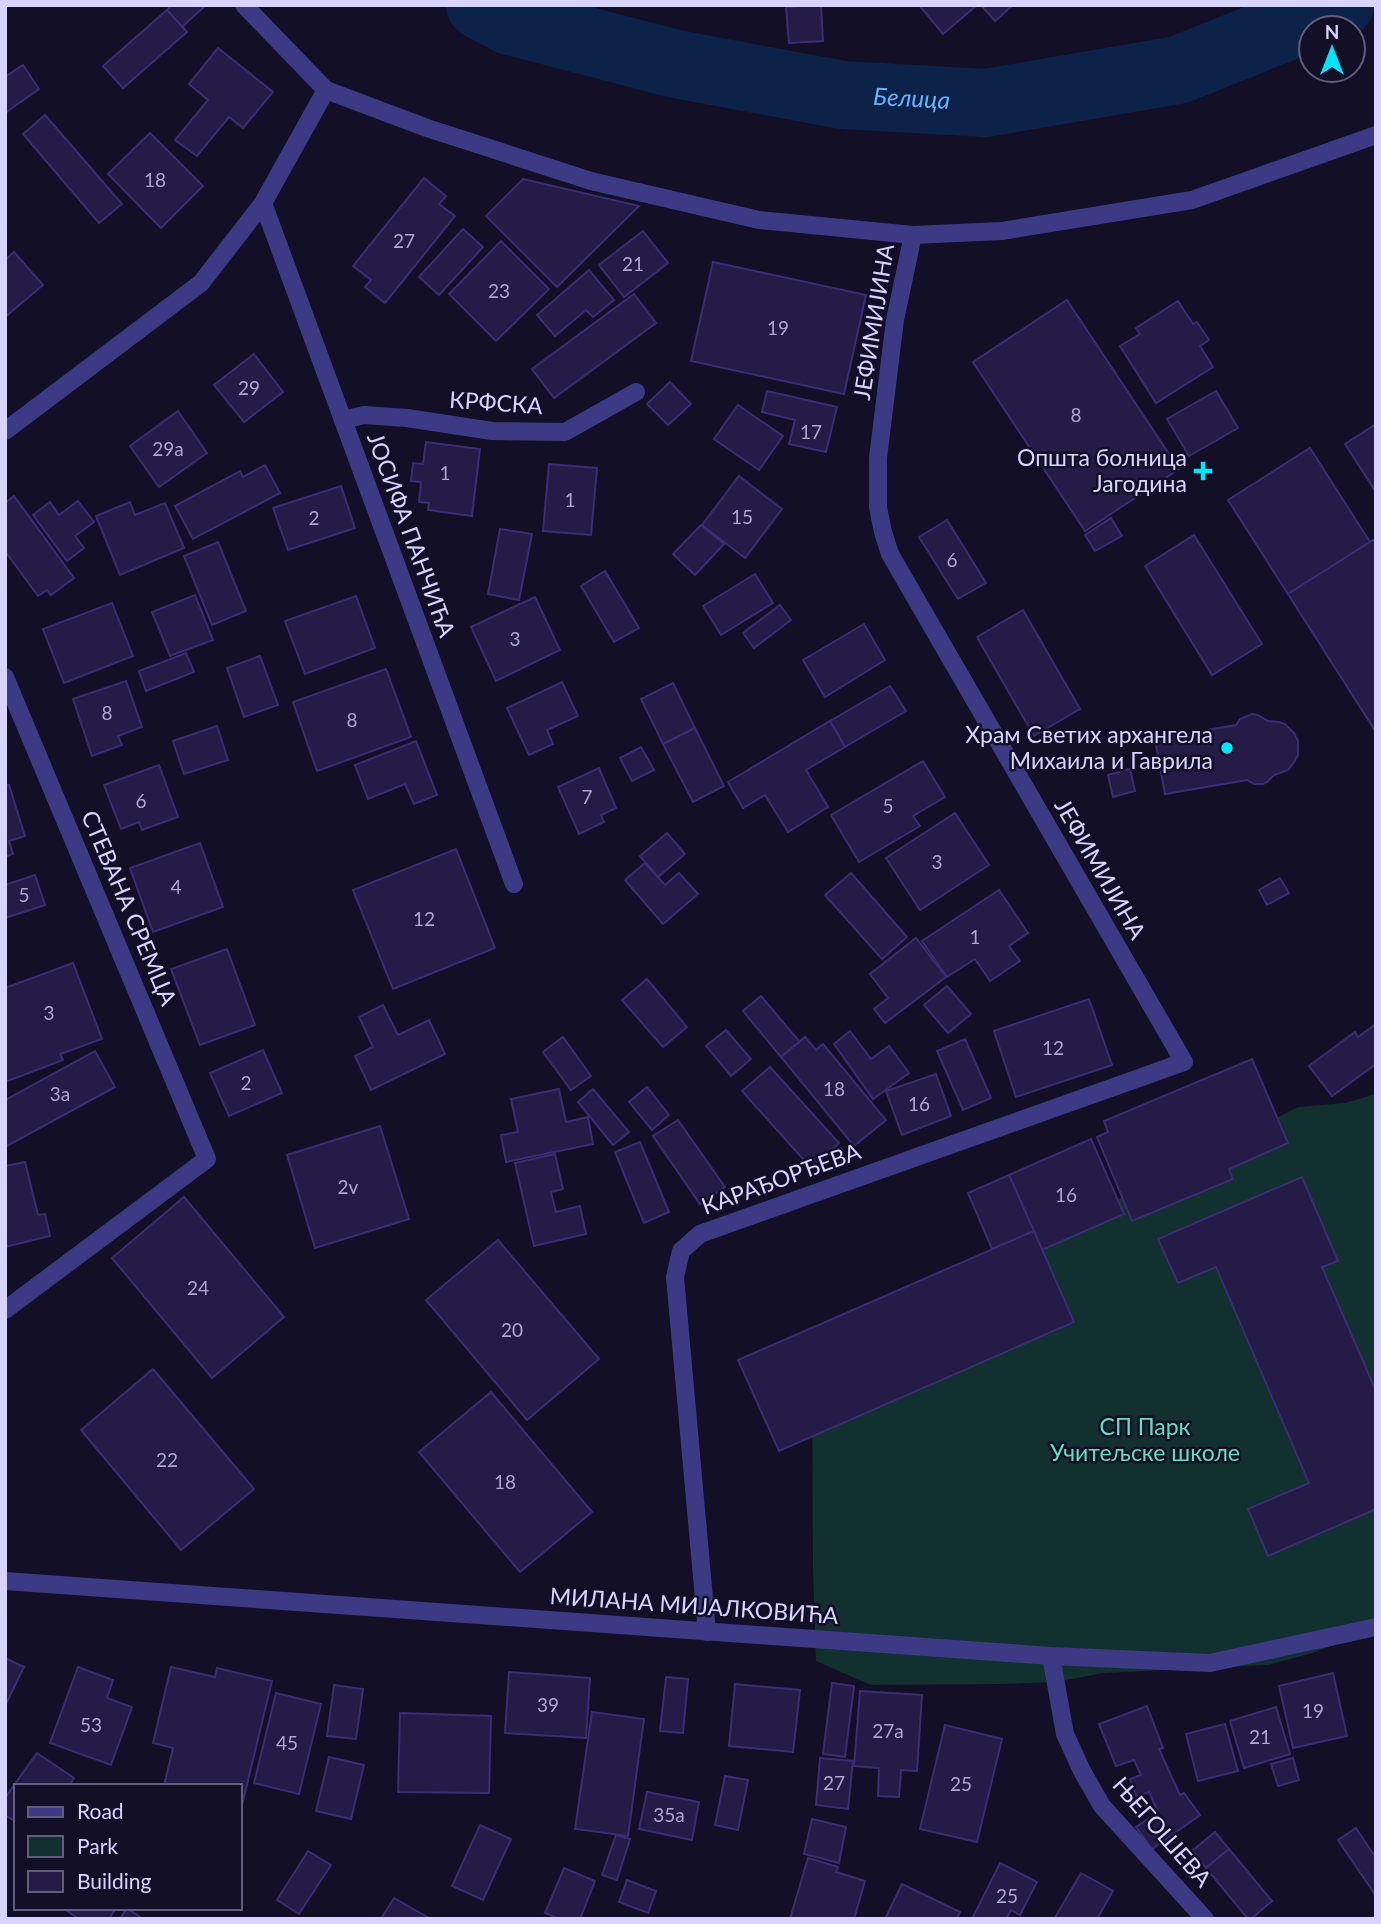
<svg xmlns="http://www.w3.org/2000/svg" width="1381" height="1924" font-family="Lato,sans-serif">
<rect width="100%" height="100%" fill="#130f26"/>
<polygon fill="#12302f" points="1376,1094 1376,1630 1312,1653 1268,1665 1103,1673 1056,1682 1002,1684 871,1685 816,1661 813,1570 812,1378 1088,1214 1175,1171 1298,1107 1345,1103"/>
<g fill="none" stroke-linecap="round" stroke-linejoin="round">
<path stroke="#0c2248" stroke-width="68" id="s1" d="M480 5 510 21 676 64 843 95 986 103 1178 70 1340 5"/>
</g>
<g fill="#241b47" stroke="#3b2d73" stroke-width="2">
<polygon points="172,5 206,5 182,27 167,10"/>
<polygon points="821,5 823,41 789,43 786,7"/>
<polygon points="919,5 977,5 943,34"/>
<polygon points="981,5 1013,5 995,21"/>
<polygon points="167,10 187,32 123,88 103,66"/>
<polygon points="218,48 273,92 243,128 229,117 197,156 175,140 208,100 189,84"/>
<polygon points="23,65 39,89 5,113 5,77"/>
<polygon points="45,115 122,204 99,223 23,134"/>
<polygon points="150,133 203,186 161,228 108,174"/>
<polygon points="424,178 446,196 439,204 455,216 385,303 365,287 371,280 353,266"/>
<polygon points="523,179 639,206 557,287 486,216"/>
<polygon points="463,229 483,247 439,295 419,277"/>
<polygon points="643,231 668,263 624,297 599,265"/>
<polygon points="501,241 549,289 496,341 449,294"/>
<polygon points="14,252 43,285 5,317 5,260"/>
<polygon points="713,262 866,295 844,394 691,361"/>
<polygon points="589,270 614,300 593,317 586,310 555,336 537,315"/>
<polygon points="634,294 656,323 554,398 532,369"/>
<polygon points="1067,300 1179,469 1085,531 973,362"/>
<polygon points="1178,301 1193,324 1197,322 1209,340 1200,346 1213,367 1156,403 1120,346 1140,334 1136,328"/>
<polygon points="254,354 283,392 244,422 214,385"/>
<polygon points="670,382 691,404 668,425 647,404"/>
<polygon points="767,391 837,407 826,452 789,444 795,420 762,412"/>
<polygon points="1216,391 1238,428 1189,456 1167,419"/>
<polygon points="738,405 783,436 759,470 714,439"/>
<polygon points="178,411 207,453 159,487 130,446"/>
<polygon points="1376,424 1376,492 1345,444"/>
<polygon points="426,442 480,449 472,516 428,510 429,503 419,502 421,482 411,481 413,463 423,464"/>
<polygon points="1310,448 1370,542 1288,594 1228,500"/>
<polygon points="549,464 597,468 591,535 543,531"/>
<polygon points="265,465 280,493 193,539 175,506 240,471 243,477"/>
<polygon points="739,476 782,509 745,558 702,525"/>
<polygon points="341,486 355,528 288,550 273,508"/>
<polygon points="14,496 74,578 51,595 47,590 38,596 5,551 5,503"/>
<polygon points="78,501 94,522 75,536 84,548 67,561 33,515 50,502 59,515"/>
<polygon points="130,502 135,515 165,503 184,548 120,575 96,516"/>
<polygon points="1111,518 1122,536 1095,551 1085,535"/>
<polygon points="947,520 986,583 958,599 919,537"/>
<polygon points="701,525 724,544 695,575 673,554"/>
<polygon points="500,529 532,534 519,600 488,594"/>
<polygon points="1194,535 1262,644 1212,675 1145,566"/>
<polygon points="1373,540 1376,544 1376,732 1288,594"/>
<polygon points="218,542 246,611 212,625 184,556"/>
<polygon points="605,571 639,628 614,642 581,586"/>
<polygon points="755,574 773,603 721,635 703,606"/>
<polygon points="195,595 213,640 170,656 152,612"/>
<polygon points="356,596 375,648 305,674 285,621"/>
<polygon points="535,597 560,650 496,681 471,627"/>
<polygon points="112,603 133,656 64,683 43,629"/>
<polygon points="780,605 791,620 754,648 743,633"/>
<polygon points="1023,610 1080,709 1034,736 977,637"/>
<polygon points="864,624 885,660 825,697 803,660"/>
<polygon points="186,653 194,672 146,691 139,671"/>
<polygon points="260,656 278,705 244,717 227,668"/>
<polygon points="386,669 411,737 317,771 293,702"/>
<polygon points="126,681 142,727 118,736 122,745 92,756 73,699"/>
<polygon points="562,682 578,716 547,730 553,744 529,755 507,708"/>
<polygon points="673,683 695,728 663,744 641,699"/>
<polygon points="890,686 906,711 845,747 830,721"/>
<polygon points="1252,714 1258,715 1268,721 1279,722 1285,724 1294,733 1298,741 1298,755 1294,762 1288,770 1274,775 1267,782 1263,784 1254,784 1247,780 1165,794 1155,739 1236,725 1240,719"/>
<polygon points="830,721 845,747 806,770 828,807 788,832 765,795 743,808 728,782"/>
<polygon points="217,726 228,760 184,774 173,741"/>
<polygon points="695,728 724,786 693,802 663,744"/>
<polygon points="416,741 437,795 414,804 405,784 368,799 355,765"/>
<polygon points="641,747 654,770 632,781 620,758"/>
<polygon points="923,761 945,797 913,816 920,826 859,862 831,815"/>
<polygon points="159,765 178,817 142,830 139,822 121,829 104,785"/>
<polygon points="599,768 616,808 601,815 604,822 579,834 558,787"/>
<polygon points="1130,769 1135,791 1113,797 1108,775"/>
<polygon points="9,785 25,836 9,841 13,854 5,857 5,786"/>
<polygon points="955,813 989,865 920,910 886,858"/>
<polygon points="667,833 685,854 658,877 640,856"/>
<polygon points="200,843 223,907 153,932 130,868"/>
<polygon points="456,849 495,948 393,989 353,890"/>
<polygon points="645,863 665,885 679,873 698,894 663,924 625,880"/>
<polygon points="851,873 907,937 882,959 825,895"/>
<polygon points="35,875 45,905 5,918 5,885"/>
<polygon points="1280,878 1289,893 1267,905 1259,890"/>
<polygon points="999,890 1028,933 1009,946 1020,961 990,981 975,959 947,977 922,941"/>
<polygon points="916,938 946,977 885,1023 874,1009 888,998 870,974"/>
<polygon points="227,949 255,1025 200,1045 171,969"/>
<polygon points="73,963 102,1039 60,1054 63,1060 5,1082 5,988"/>
<polygon points="647,979 687,1027 663,1047 622,1000"/>
<polygon points="947,986 971,1014 948,1033 924,1005"/>
<polygon points="761,996 800,1042 781,1057 743,1011"/>
<polygon points="1089,999 1112,1065 1016,1097 994,1031"/>
<polygon points="383,1005 398,1035 429,1020 445,1054 371,1090 355,1056 373,1047 359,1017"/>
<polygon points="1376,1024 1376,1064 1332,1096 1309,1066 1355,1032 1358,1037"/>
<polygon points="726,1030 751,1059 731,1076 706,1046"/>
<polygon points="850,1031 871,1059 889,1046 909,1073 873,1099 834,1044"/>
<polygon points="563,1037 591,1076 571,1090 543,1052"/>
<polygon points="805,1037 816,1050 823,1044 886,1120 854,1146 781,1057"/>
<polygon points="965,1039 991,1098 963,1110 937,1051"/>
<polygon points="263,1050 282,1093 229,1116 210,1073"/>
<polygon points="95,1051 115,1087 5,1147 5,1100"/>
<polygon points="1252,1059 1288,1143 1229,1169 1233,1179 1132,1221 1097,1137 1108,1132 1104,1121"/>
<polygon points="770,1067 839,1143 812,1169 742,1091"/>
<polygon points="936,1074 951,1116 902,1135 886,1091"/>
<polygon points="647,1087 669,1115 652,1130 629,1102"/>
<polygon points="559,1089 566,1122 588,1117 593,1144 506,1162 501,1135 518,1132 511,1099"/>
<polygon points="593,1089 629,1132 613,1145 578,1102"/>
<polygon points="678,1120 725,1187 700,1204 653,1136"/>
<polygon points="380,1126 409,1219 315,1248 287,1155"/>
<polygon points="1091,1139 1124,1214 1042,1250 1009,1175"/>
<polygon points="640,1142 669,1212 644,1223 615,1152"/>
<polygon points="555,1154 563,1189 551,1192 556,1212 580,1206 586,1234 534,1246 515,1163"/>
<polygon points="25,1162 38,1215 45,1214 50,1236 5,1247 5,1166"/>
<polygon points="1009,1175 1034,1231 992,1249 968,1193"/>
<polygon points="1302,1177 1338,1261 1322,1267 1376,1391 1376,1509 1268,1556 1248,1509 1309,1483 1216,1267 1178,1283 1158,1239"/>
<polygon points="184,1197 284,1317 212,1378 112,1258"/>
<polygon points="1034,1231 1074,1322 779,1451 738,1360"/>
<polygon points="498,1240 599,1359 527,1420 426,1300"/>
<polygon points="153,1369 254,1489 181,1550 81,1430"/>
<polygon points="491,1392 592,1512 520,1572 419,1452"/>
<polygon points="5,1658 24,1667 5,1706"/>
<polygon points="78,1667 113,1680 107,1698 132,1707 111,1765 50,1743"/>
<polygon points="171,1667 215,1677 217,1668 272,1681 242,1805 240,1805 240,1786 164,1786 173,1748 153,1743"/>
<polygon points="509,1672 590,1678 586,1738 505,1733"/>
<polygon points="1333,1673 1347,1736 1293,1748 1279,1686"/>
<polygon points="666,1677 688,1679 683,1733 660,1731"/>
<polygon points="832,1683 854,1686 845,1757 823,1754"/>
<polygon points="735,1684 800,1690 793,1752 729,1746"/>
<polygon points="334,1685 363,1689 356,1739 327,1736"/>
<polygon points="860,1691 922,1695 917,1771 901,1770 899,1797 878,1796 879,1768 854,1766"/>
<polygon points="276,1693 321,1704 299,1794 254,1783"/>
<polygon points="1147,1706 1163,1748 1159,1749 1180,1795 1184,1793 1200,1815 1152,1849 1136,1827 1158,1812 1149,1792 1137,1797 1130,1779 1141,1775 1134,1760 1116,1766 1099,1724"/>
<polygon points="1276,1707 1290,1754 1244,1768 1230,1721"/>
<polygon points="592,1712 644,1719 628,1836 575,1829"/>
<polygon points="400,1713 491,1716 489,1793 398,1792"/>
<polygon points="1225,1724 1238,1771 1198,1781 1186,1734"/>
<polygon points="945,1725 1002,1739 977,1842 920,1829"/>
<polygon points="37,1753 74,1778 69,1786 16,1786 16,1822 5,1815 5,1798"/>
<polygon points="329,1757 364,1765 351,1819 316,1811"/>
<polygon points="820,1758 853,1761 848,1809 816,1805"/>
<polygon points="1293,1758 1299,1780 1278,1786 1271,1764"/>
<polygon points="725,1776 748,1780 738,1830 715,1825"/>
<polygon points="647,1792 699,1802 692,1840 639,1829"/>
<polygon points="812,1819 846,1827 839,1863 804,1854"/>
<polygon points="480,1825 511,1839 483,1900 452,1886"/>
<polygon points="1356,1828 1376,1858 1376,1896 1338,1840"/>
<polygon points="1215,1832 1229,1849 1206,1868 1192,1851"/>
<polygon points="616,1835 630,1839 617,1880 602,1875"/>
<polygon points="1229,1849 1272,1901 1251,1919 1248,1919 1206,1868"/>
<polygon points="308,1851 331,1865 299,1914 277,1900"/>
<polygon points="808,1858 838,1867 836,1872 865,1881 854,1919 790,1919"/>
<polygon points="1000,1863 1037,1882 1020,1915 1011,1910 1006,1919 972,1919"/>
<polygon points="564,1868 595,1881 580,1919 560,1919 545,1913"/>
<polygon points="1081,1873 1113,1891 1097,1919 1054,1919"/>
<polygon points="627,1880 656,1891 648,1913 619,1902"/>
<polygon points="902,1884 960,1912 957,1919 885,1919"/>
<polygon points="394,1898 429,1918 429,1919 381,1919"/>
<polygon points="63,1908 116,1908 109,1919 79,1919"/>
<polygon points="127,1908 143,1919 120,1919"/>
</g>
<g fill="none" stroke-linecap="round" stroke-linejoin="round">
<polyline stroke="#3d3a85" stroke-width="18" points="343,420 364,415 407,418 492,431 565,432 636,392"/>
<g stroke="#3d3a85" stroke-width="18">
<polyline points="244,5 326,90 427,128 591,181 759,220 913,235 1002,231 1192,200 1376,135"/>
<polyline points="263,203 514,884"/>
<polyline points="5,431 201,283 263,203 326,90"/>
<polyline points="5,677 207,1159 5,1310"/>
<polyline points="707,1632 675,1277 681,1251 700,1234 1184,1062 890,554 883,532 878,507 878,458 895,320 913,235"/>
<polyline points="1051,1656 1065,1734 1082,1771 1102,1806 1205,1919"/>
</g>
<polyline stroke="#3d3a85" stroke-width="18" points="5,1581 1051,1656 1210,1663 1376,1627"/>
</g>
<g fill="#00e5ff" stroke="#130f26" stroke-width="2.5">
<path d="M1199.5 460.5h7v7h7v7h-7v7h-7v-7h-7v-7h7z"/>
<circle cx="1227" cy="748" r="7"/>
</g>
<g text-anchor="middle" stroke-width="5" stroke-linejoin="round" paint-order="stroke">
<g font-size="19" fill="#aca6d1">
<text x="155" y="187">18</text>
<text x="404" y="248">27</text>
<text x="633" y="271">21</text>
<text x="499" y="298">23</text>
<text x="778" y="335">19</text>
<text x="249" y="395">29</text>
<text x="1076" y="422">8</text>
<text x="811" y="439">17</text>
<text x="168" y="456">29a</text>
<text x="445" y="480">1</text>
<text x="570" y="507">1</text>
<text x="742" y="524">15</text>
<text x="314" y="525">2</text>
<text x="952" y="567">6</text>
<text x="515" y="646">3</text>
<text x="107" y="720">8</text>
<text x="352" y="727">8</text>
<text x="587" y="804">7</text>
<text x="141" y="808">6</text>
<text x="888" y="813">5</text>
<text x="937" y="869">3</text>
<text x="176" y="894">4</text>
<text x="24" y="902">5</text>
<text x="424" y="926">12</text>
<text x="975" y="944">1</text>
<text x="49" y="1020">3</text>
<text x="1053" y="1055">12</text>
<text x="246" y="1090">2</text>
<text x="834" y="1096">18</text>
<text x="60" y="1101">3a</text>
<text x="919" y="1111">16</text>
<text x="348" y="1194">2v</text>
<text x="1066" y="1202">16</text>
<text x="198" y="1295">24</text>
<text x="512" y="1337">20</text>
<text x="167" y="1467">22</text>
<text x="505" y="1489">18</text>
<text x="548" y="1712">39</text>
<text x="1313" y="1718">19</text>
<text x="91" y="1732">53</text>
<text x="888" y="1738">27a</text>
<text x="1260" y="1744">21</text>
<text x="287" y="1750">45</text>
<text x="834" y="1790">27</text>
<text x="961" y="1791">25</text>
<text x="669" y="1822">35a</text>
<text x="1007" y="1903">25</text>
</g>
<g font-size="23" fill="#d9d4ff" stroke="#130f26">
<text transform="translate(874 322) rotate(-81)" y="8">ЈЕФИМИЈИНА</text>
<text transform="translate(496 403) rotate(4)" y="8">КРФСКА</text>
<text transform="translate(411 535) rotate(70)" y="8">ЈОСИФА ПАНЧИЋА</text>
<text transform="translate(1100 869) rotate(60)" y="8">ЈЕФИМИЈИНА</text>
<text transform="translate(129 908) rotate(67)" y="8">СТЕВАНА СРЕМЦА</text>
<text transform="translate(781 1179) rotate(-20)" y="8">КАРАЂОРЂЕВА</text>
<text transform="translate(694 1606) rotate(4)" y="8">МИЛАНА МИЈАЛКОВИЋА</text>
<text transform="translate(1162 1832) rotate(49)" y="8">ЊЕГОШЕВА</text>
</g>
<g font-size="23" fill="#d9d4ff" stroke="#130f26" text-anchor="end">
<text x="1187" y="466">Општа болница<tspan x="1187" dy="26">Јагодина</tspan></text>
<text x="1213" y="743">Храм Светих архангела<tspan x="1213" dy="26">Михаила и Гаврила</tspan></text>
</g>
<g font-size="23" fill="#5fe0c0" stroke="#130f26">
<text x="1145" y="1435">СП Парк<tspan x="1145" dy="26">Учитељске школе</tspan></text>
</g>
<g font-size="24" font-style="italic" fill="#62b6ff" stroke="#130f26">
<text dy="8" stroke="none"><textPath href="#s1" startOffset="444">Белица</textPath></text>
</g>
</g>
<rect width="1381" height="1924" fill="none" stroke="#d9d4ff" stroke-width="14"/>
<rect x="14" y="1784" width="228" height="126" fill="#130f26" stroke="#625e7d" stroke-width="2"/>
<rect x="28" y="1807" width="35" height="10" fill="#3d3a85" stroke="#625e7d" stroke-width="2"/>
<text x="77" y="1819" font-size="21" fill="#d9d4ff">Road</text>
<rect x="28" y="1836" width="35" height="21" fill="#12302f" stroke="#625e7d" stroke-width="2"/>
<text x="77" y="1854" font-size="21" fill="#d9d4ff">Park</text>
<rect x="28" y="1871" width="35" height="21" fill="#241b47" stroke="#625e7d" stroke-width="2"/>
<text x="77" y="1889" font-size="21" fill="#d9d4ff">Building</text>
<g transform="translate(1332 49)"><circle r="33" fill="#130f26" stroke="#625e7d" stroke-width="2"/>
<path d="M0-5L12 26L0 18L-12 26Z" fill="#00e5ff"/>
<text y="-10" font-size="19" font-weight="bold" text-anchor="middle" fill="#d9d4ff">N</text>
</g>
</svg>
